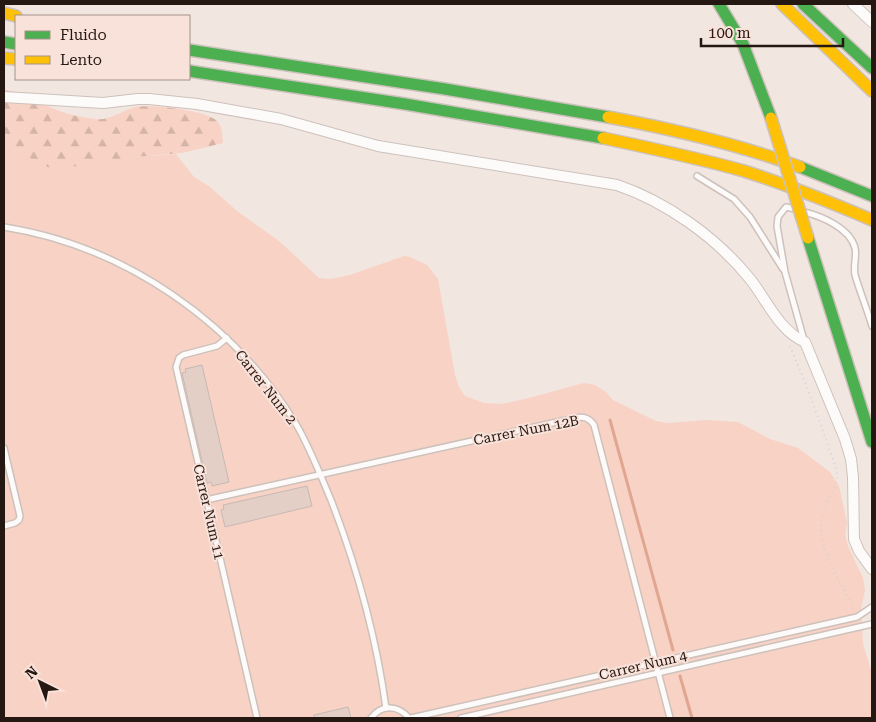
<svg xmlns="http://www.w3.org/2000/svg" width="876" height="722" font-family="'Roboto Serif',serif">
<defs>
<pattern id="forest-firs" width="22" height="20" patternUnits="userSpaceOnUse" patternTransform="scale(1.25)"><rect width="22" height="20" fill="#f8d2c4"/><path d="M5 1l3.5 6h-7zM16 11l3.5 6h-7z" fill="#d4b4a7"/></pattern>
</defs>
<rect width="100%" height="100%" fill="#f2e6e0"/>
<path fill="#f8d2c4" d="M4 143C23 148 37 168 58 169L124 158 176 154 194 177 210 187 237 211 279 241 319 278 331 279 350 275 404 256 410 257 427 265 438 279 455 375 459 387 465 396 484 403 501 404 525 399 584 383 595 385 606 392 613 400 656 421 668 423 707 420 738 422 770 439 798 448 830 472 839 486 847 523 845 534 848 546 863 578 865 590 861 609 863 644 872 673V718H4Z"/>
<path fill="url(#forest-firs)" d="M4 89C24 94 39 103 57 110 69 115 82 117 95 119 110 121 121 111 135 107 150 104 206 110 217 121 223 127 222 135 223 143L182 153 136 157 58 169C37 168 23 149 4 143Z"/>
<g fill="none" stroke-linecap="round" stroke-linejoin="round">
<g stroke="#e0a691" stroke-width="3">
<polyline points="610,420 673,650"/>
<polyline points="680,676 692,718"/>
</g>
</g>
<g fill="#e4cfc6" stroke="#c6b9b5">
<polygon points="202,365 229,482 212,486 211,482 207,483 182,373 186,372 185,369"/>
<polygon points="307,486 312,506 225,527 221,510 224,509 223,505"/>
<polygon points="348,707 351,718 314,718 314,715"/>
</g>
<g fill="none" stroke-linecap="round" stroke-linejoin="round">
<g stroke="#cdc1bc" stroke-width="8">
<g id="lane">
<polyline points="697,176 734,199 750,217 783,269"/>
<polyline points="795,209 786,207 778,217 777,226 785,272 804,340"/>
<path d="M804 212C821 216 850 228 855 248 857 256 853 266 855 275 860 292 867 309 872 326"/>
<path d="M4 227C124 246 233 321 296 424 310 448 320 474 331 500 357 567 376 636 386 708"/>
<polyline points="227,338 217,346 183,355 179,358 176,367 257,718"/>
<polyline points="4,448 20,516 19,520 15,523 4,526"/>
<path d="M206 500 575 418C584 416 589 418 594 425L670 718"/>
<path d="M371 718C382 704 398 705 409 718"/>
<polyline points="411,718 857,617 872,607"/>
<polyline points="461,718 872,624"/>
</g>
</g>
<g stroke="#cdc1bc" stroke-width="12">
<g id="street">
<polyline points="853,4 872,22"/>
<path d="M4 97 103 103 138 99H149L197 104 281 119 378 146 617 185C667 202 717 238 750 279 767 300 779 331 805 342L845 439 851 459 853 477 854 539 859 551 872 569"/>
</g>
</g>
<g stroke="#cdc1bc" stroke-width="14">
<g id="fast">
<polyline points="719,4 743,44 771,118"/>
<polyline points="803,4 872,68"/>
<polyline points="4,42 16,44"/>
<polyline points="189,50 445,89 608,117"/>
<polyline points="189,71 405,104 603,138"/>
<polyline points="800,167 872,196"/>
<polyline points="808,238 872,442"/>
</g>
</g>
<g stroke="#cdc1bc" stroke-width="14">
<g id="slow">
<polyline points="782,4 872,91"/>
<polyline points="4,13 16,16"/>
<polyline points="4,58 16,59"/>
<path d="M608 117C672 129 738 144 800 167"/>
<path d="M603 138C650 148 698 158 744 171 788 185 830 202 872 220"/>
</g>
</g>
<path stroke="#d7d2d1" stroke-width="2" stroke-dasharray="1 4" stroke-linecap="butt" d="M790 346 807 387 835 465C836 469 837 473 837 476 837 487 822 508 821 524 820 555 842 583 854 610"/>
<use href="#lane" stroke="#fdfbfa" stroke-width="5"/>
<use href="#street" stroke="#fdfbfa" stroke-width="10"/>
<use href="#fast" stroke="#4caf50" stroke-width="11"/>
<use href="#slow" stroke="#ffc107" stroke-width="11"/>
<g stroke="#cdc1bc" stroke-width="14" stroke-linecap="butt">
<polyline id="slow-bridge" points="771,118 808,238"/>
</g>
<use href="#slow-bridge" stroke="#ffc107" stroke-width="11"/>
</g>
<g text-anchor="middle" stroke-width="4" stroke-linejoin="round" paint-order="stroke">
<g font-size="14" fill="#251712" stroke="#f9e2d9">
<text transform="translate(266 387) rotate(52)" y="5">Carrer Num 2</text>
<text transform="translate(526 430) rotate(-11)" y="5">Carrer Num 12B</text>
<text transform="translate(209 512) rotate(77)" y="5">Carrer Num 11</text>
<text transform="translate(643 665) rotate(-13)" y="5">Carrer Num 4</text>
</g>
</g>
<rect width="876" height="722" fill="none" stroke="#251712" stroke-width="10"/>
<rect x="15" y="15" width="175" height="65" fill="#f9e2d9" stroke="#a49189"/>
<rect x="25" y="31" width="25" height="8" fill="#4caf50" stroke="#a49189"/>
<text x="60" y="40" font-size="15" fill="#251712">Fluido</text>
<rect x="25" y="56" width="25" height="8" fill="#ffc107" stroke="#a49189"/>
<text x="60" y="65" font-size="15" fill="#251712">Lento</text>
<g transform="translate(40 682) rotate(318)" stroke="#f9e2d9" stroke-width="4" paint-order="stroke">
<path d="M0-4L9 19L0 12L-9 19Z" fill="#251712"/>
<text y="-8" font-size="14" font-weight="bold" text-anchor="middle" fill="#251712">N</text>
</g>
<path d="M701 38v8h142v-8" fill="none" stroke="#251712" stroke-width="2.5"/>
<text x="708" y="38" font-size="15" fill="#251712" stroke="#f9e2d9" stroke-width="4" paint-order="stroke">100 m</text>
</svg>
